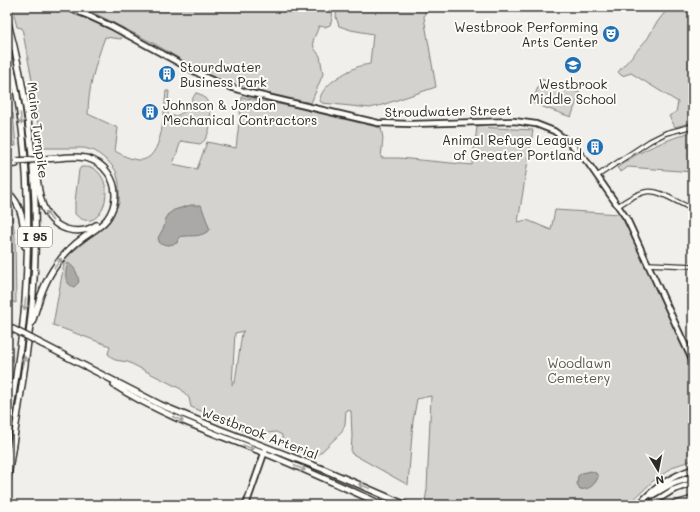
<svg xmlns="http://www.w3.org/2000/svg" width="700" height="512" font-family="Mali,sans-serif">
<rect width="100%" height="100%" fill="#f0efeb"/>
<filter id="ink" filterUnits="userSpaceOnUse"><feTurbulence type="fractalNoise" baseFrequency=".025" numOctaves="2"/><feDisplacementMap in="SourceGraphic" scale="8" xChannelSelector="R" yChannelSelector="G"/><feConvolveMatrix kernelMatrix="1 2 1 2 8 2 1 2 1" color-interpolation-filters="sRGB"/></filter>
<g filter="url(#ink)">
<g fill="#d3d2cf" stroke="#7f7e7d" fill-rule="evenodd">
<path d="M12 7H55L66 9 123 35 121 39 105 37C96 62 88 88 88 114L118 128 115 151C122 155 130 159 138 160 164 163 164 107 166 91H169L167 112C172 121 184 113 188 107 191 102 193 97 196 93 216 96 214 137 200 144L181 141 173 164 197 169 207 142 236 148 242 97 293 107 381 128 383 138 381 158H399L472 165 477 127 533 130 518 222 527 220 551 230 555 210 620 214 638 249 678 338 693 368V460L675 466 653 481 628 505H432L425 501 427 489 431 396 417 399 413 421 408 485 351 453 352 436 351 411 346 410 345 424 342 432 316 457 289 447 282 441V435L276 432 252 435 218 418 191 407 189 398 181 389 128 362 115 360 108 354 110 346 53 325 65 258 111 220 119 203V183L116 171 109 162 95 151 84 148H41L33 85 22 28 17 27ZM244 331 242 333 235 382 232 385 235 333Z"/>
<polygon points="79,7 333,7 332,19 330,25 325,27 319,26 313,41 314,48 320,56 323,74 311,103 248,89 209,76 153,43 96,14"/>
<path d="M337 7H426L424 17 436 87 382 105 370 108 322 103 320 101C319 87 344 73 355 68 360 65 366 65 370 64L373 34 351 30 339 26 336 17Z"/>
<polygon points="669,7 693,7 693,122 675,127 669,116 676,112 678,102 631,73 622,76 618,72 648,38 655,25"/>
<polygon points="541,79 580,93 571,117 532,103"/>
<polygon points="13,113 16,146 7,146 7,119"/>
<path d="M693 131V172L628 167 621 172 617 168C640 149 666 141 693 131Z"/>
<path d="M81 167C85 167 90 167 93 168 120 184 100 239 75 214V201L79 170Z"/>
<polygon points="7,205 12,214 15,237 16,303 7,300"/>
</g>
<g fill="#aaa9a7" stroke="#777775">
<path d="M191 205H201L210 230C197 239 194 234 179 237L177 243 169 245 160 244 158 238 164 227 167 215 174 210Z"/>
<path d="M68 263C76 268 77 273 79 282L74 287C63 283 65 272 68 263Z"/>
<path d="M591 471 596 473 598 477C596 484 588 491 580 489L577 484 578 476 582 473Z"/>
</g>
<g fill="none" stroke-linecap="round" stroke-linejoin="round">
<g stroke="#2b2b2b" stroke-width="6">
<g id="minor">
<polyline points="597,176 650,141 666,133 693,126"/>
<path d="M618 206C655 180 657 194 693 209"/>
<polyline points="648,264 693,266"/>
</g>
</g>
<g stroke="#2b2b2b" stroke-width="8">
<g id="major">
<polyline points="66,7 89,16 111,26 207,78 226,86 250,93 378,123 411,124 514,121 536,124 554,131 565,139 575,148 588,163 627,219 693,362"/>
<polyline points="246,505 265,451"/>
</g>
</g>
<g stroke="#2b2b2b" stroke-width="8">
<g id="highway">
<path d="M7 19C32 109 40 202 33 295 28 358 16 421 7 484"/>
<path d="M7 47C28 130 31 216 25 301 22 346 13 391 7 436"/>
<polyline points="7,89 8,60"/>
<path d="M35 158C38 183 37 219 66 229 76 232 87 231 96 225"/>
<polyline points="7,165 16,164"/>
<path d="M7 192C23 204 24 227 25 246"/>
<path d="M32 323C38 303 44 281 57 264 64 254 73 245 83 238 91 232 101 227 107 219 117 205 118 187 108 173 96 155 77 156 58 158"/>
<polyline points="42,344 161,405 219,429 323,469 406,505"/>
<path d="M114 385C159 414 208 431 257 450 300 467 341 486 383 505"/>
<polyline points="652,495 671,484 693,477"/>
<path d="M639 505C653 488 672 476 693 469"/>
<polyline points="649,505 673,490 693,483"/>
<polyline points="672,505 693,499"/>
</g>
</g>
<use href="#minor" stroke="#fdfcf7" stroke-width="3.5"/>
<use href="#major" stroke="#fdfcf7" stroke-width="4.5"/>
<use href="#highway" stroke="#fdfcf7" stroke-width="5"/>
<g stroke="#2b2b2b" stroke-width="8" stroke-linecap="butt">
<g id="highway-bridge">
<polyline points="16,161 58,158"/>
<polyline points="7,326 42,344"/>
</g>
</g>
<use href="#highway-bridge" stroke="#fdfcf7" stroke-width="5"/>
</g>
<defs><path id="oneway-shaft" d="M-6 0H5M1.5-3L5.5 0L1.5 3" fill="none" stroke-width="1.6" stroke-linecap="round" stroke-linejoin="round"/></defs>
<g stroke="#9e9e9b">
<use href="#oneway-shaft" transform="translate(21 119) rotate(83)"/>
<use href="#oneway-shaft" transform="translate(49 216) rotate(-127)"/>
<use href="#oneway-shaft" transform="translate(58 263) rotate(-54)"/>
<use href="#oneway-shaft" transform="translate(25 304) rotate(95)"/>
<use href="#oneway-shaft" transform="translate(24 362) rotate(-82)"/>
<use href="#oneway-shaft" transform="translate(178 419) rotate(25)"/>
<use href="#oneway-shaft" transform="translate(248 447) rotate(20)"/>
<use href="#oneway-shaft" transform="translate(300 468) rotate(23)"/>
<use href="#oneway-shaft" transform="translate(364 486) rotate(-156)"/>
</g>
</g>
<defs>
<g id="theatre-disc" transform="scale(0.9)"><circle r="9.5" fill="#1f6fb2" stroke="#fdfcf7"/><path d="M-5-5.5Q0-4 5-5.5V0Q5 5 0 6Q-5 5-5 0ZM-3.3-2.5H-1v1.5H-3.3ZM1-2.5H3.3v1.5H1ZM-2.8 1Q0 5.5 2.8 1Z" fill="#fff"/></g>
<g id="school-disc" transform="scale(0.9)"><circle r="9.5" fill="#1f6fb2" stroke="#fdfcf7"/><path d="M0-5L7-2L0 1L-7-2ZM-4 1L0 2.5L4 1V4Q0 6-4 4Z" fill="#fff"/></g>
<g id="building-disc" transform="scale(0.9)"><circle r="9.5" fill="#1f6fb2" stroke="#fdfcf7"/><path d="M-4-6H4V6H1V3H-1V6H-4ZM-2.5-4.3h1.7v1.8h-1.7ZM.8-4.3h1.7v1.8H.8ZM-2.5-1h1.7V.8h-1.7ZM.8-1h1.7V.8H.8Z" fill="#fff"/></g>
</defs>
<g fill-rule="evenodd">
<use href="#theatre-disc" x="611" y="34"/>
<use href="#school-disc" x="573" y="65"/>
<use href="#building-disc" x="167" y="74"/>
<use href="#building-disc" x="150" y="112"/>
<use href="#building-disc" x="595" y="147"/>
</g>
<g text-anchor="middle" stroke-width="4" stroke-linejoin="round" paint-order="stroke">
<rect fill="#fdfcf7" stroke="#6a6a68" stroke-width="1" x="18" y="227" width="34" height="20" rx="3"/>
<g font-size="12" font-weight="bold" fill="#2b2b2b">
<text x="35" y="241">I 95</text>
</g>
<g font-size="13" fill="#2b2b2b" stroke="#fdfcf7" text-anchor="end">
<text x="598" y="32">Westbrook Performing<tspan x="598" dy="15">Arts Center</tspan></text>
<text x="180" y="72" text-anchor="start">Stourdwater<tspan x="180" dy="15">Business Park</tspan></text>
<text x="573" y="89" text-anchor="middle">Westbrook<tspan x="573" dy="15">Middle School</tspan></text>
<text x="163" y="110" text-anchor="start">Johnson &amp; Jordon<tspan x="163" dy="15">Mechanical Contractors</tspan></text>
<text x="582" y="145">Animal Refuge League<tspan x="582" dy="15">of Greater Portland</tspan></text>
</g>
<g font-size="13" fill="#2b2b2b" stroke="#fdfcf7">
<text transform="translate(448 111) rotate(-1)" y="5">Stroudwater Street</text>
<text transform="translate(38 130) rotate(83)" y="5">Maine Turnpike</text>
<text transform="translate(260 433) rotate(21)" y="5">Westbrook Arterial</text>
</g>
<g font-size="13" fill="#555554" stroke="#fdfcf7">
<text x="579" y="368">Woodlawn<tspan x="579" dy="15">Cemetery</tspan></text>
</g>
</g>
<rect width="700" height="512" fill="none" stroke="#fdfcf7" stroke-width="24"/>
<rect x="12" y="12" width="676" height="488" fill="none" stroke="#2b2b2b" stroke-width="1.5" filter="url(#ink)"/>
<g transform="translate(658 470) rotate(170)" stroke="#fdfcf7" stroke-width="3" paint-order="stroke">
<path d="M0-3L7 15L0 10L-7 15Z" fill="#2b2b2b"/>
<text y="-6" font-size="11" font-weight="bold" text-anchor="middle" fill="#2b2b2b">N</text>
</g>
</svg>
